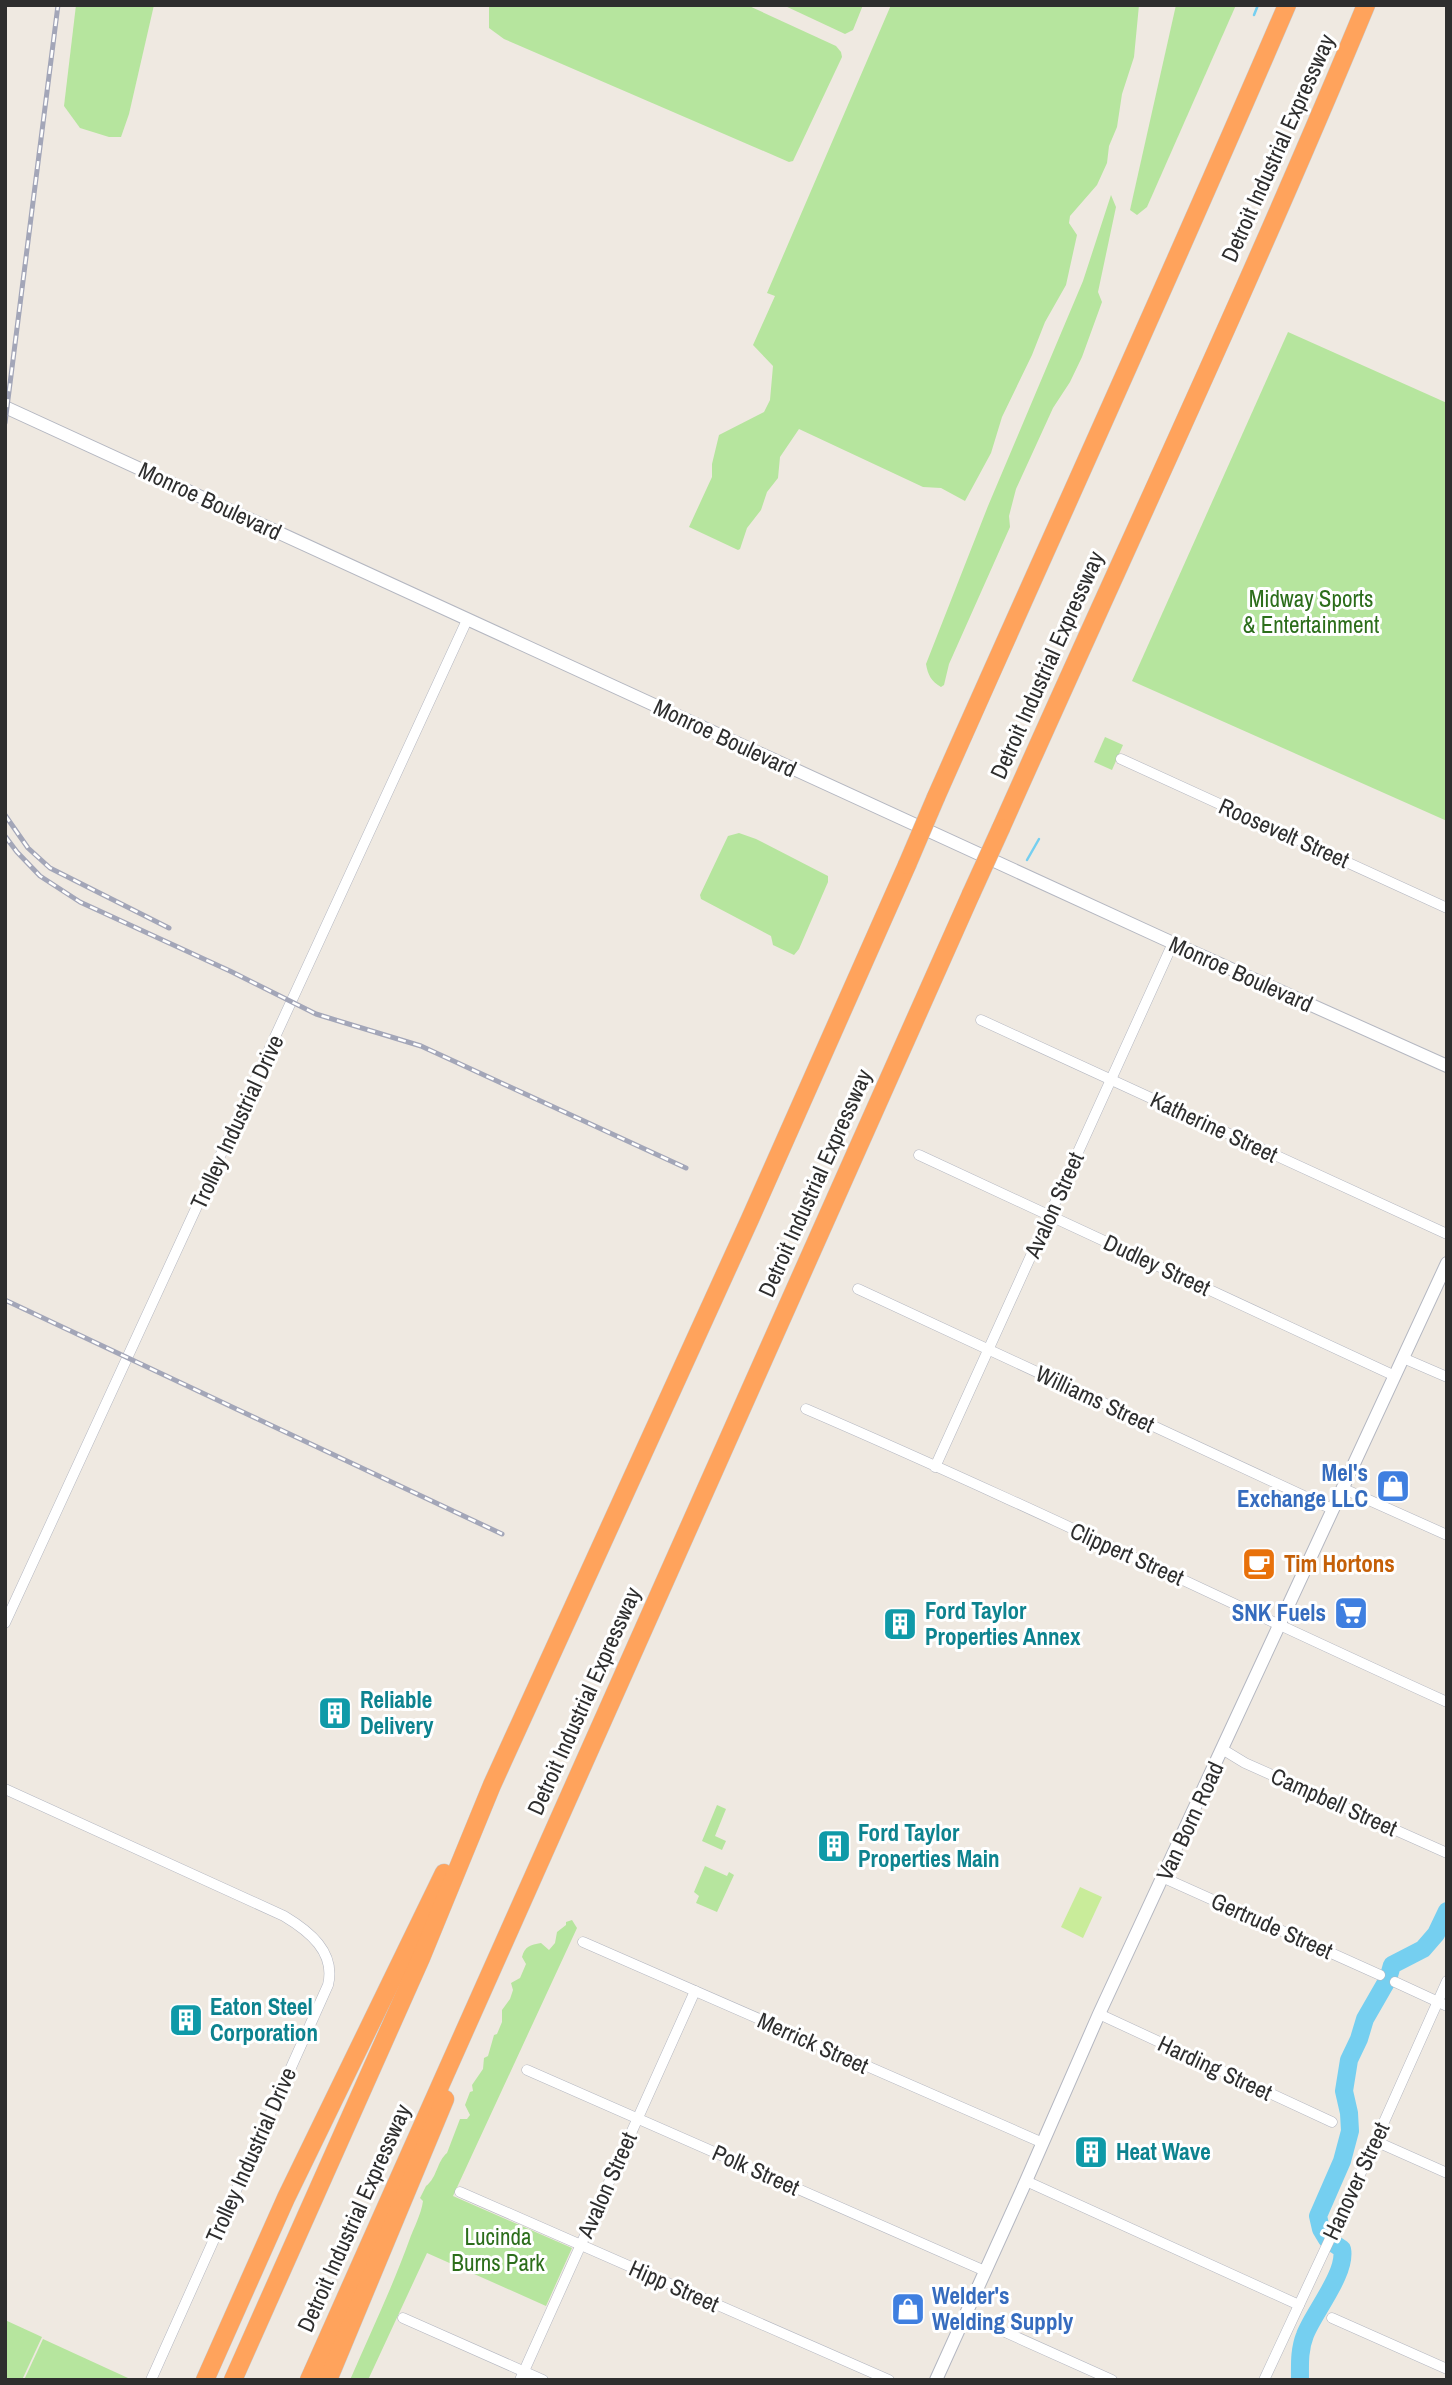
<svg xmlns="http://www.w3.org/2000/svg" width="1452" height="2385" font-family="'Archivo Narrow',sans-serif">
<rect width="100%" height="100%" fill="#efe9e1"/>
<g fill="#b6e59e">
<polygon points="76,5 154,5 129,114 121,137 109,137 80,128 64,106"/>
<polygon points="489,5 747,5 836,46 841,52 842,57 793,161 789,162 504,39 489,28"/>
<polygon points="783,5 863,5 853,30 845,34"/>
<polygon points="891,5 1139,5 1134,57 1122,94 1117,127 1109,146 1107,163 1097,185 1070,216 1069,223 1077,235 1066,285 1045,322 1032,355 1002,417 991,453 965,501 941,488 923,487 799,429 780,457 778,478 767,492 761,510 747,528 740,549 738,550 689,527 712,477 712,464 719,435 764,412 770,400 773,366 753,345 775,296 767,293"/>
<polygon points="1176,5 1236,5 1147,207 1137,215 1130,210"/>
<path d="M1111 195 1116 207 1098 292 1102 302 1082 357 1070 382 1053 408 1016 489 1009 516 1010 527 949 664 944 685 941 687C931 681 928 675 926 664L988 506 1083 281Z"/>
<polygon points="1288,332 1447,403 1447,821 1132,681"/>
<polygon points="1105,737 1123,745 1112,770 1094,762"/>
<polygon points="739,833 756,839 828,876 828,882 799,949 794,955 773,945 771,936 701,899 700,895 728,836"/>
<polygon points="717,1805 726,1809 715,1836 726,1841 722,1850 702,1841"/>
<polygon points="705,1866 727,1876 729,1872 734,1875 717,1912 696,1903 699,1896 694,1892"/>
<path d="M572 1920 577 1928 453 2196 572 2248 546 2306 427 2253 368 2380H350C370 2334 392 2288 409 2241 414 2227 421 2215 423 2201L420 2198 426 2186C437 2178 437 2161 447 2153L460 2119H467L470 2115 465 2105 470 2092 473 2091 472 2085 483 2069 484 2058 488 2056 494 2035 497 2034 502 2022V2010L510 1999 513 1990 511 1983 520 1978 526 1964 522 1957C525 1946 530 1945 541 1943L549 1950 555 1943 557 1932 566 1925V1922Z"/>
<polygon points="5,2320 42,2337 22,2380 5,2380"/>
<polygon points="43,2339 128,2378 127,2380 24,2380"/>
</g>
<polygon fill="#c9ec9a" points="1080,1887 1102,1897 1083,1938 1061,1927"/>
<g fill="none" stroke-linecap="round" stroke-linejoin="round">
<g stroke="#75cff0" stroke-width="2.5">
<polyline points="1254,15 1258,5"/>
<polyline points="1027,860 1039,839"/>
</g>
<path stroke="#75cff0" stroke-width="18" d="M1300 2380C1300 2365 1299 2350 1305 2335 1313 2313 1347 2273 1342 2249L1327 2239 1321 2229 1318 2216 1342 2161 1350 2131 1349 2113 1344 2091 1349 2060 1359 2039 1365 2019 1388 1979 1392 1965 1423 1949 1436 1934 1447 1911"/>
<g stroke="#b4b7c1" stroke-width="11">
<g id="street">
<polyline points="1121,759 1447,908"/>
<polyline points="981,1020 1447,1234"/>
<polyline points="919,1155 1395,1376"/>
<polyline points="858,1289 1332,1509"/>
<polyline points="1403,1358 1447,1377"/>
<path d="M806 1409C1022 1502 1233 1605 1447 1702"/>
<polyline points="935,1467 1173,943"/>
<polyline points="1342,1488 1447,1535"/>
<polyline points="5,1623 467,620"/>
<polyline points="1222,1749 1245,1763 1447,1853"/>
<path d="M5 1789 284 1916C309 1931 336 1952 328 1985L151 2380"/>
<polyline points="1164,1878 1380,1975"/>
<polyline points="583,1942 1043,2143"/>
<polyline points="1395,1982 1447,2006"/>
<polyline points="1099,2014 1332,2122"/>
<polyline points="527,2070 985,2271"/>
<polyline points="1375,2141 1447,2173"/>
<polyline points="1026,2181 1299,2305"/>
<polyline points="460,2192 889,2380"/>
<polyline points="965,2314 1112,2380"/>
<polyline points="403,2318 543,2380"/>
<polyline points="1332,2318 1447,2369"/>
<polyline points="520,2380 695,1991"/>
<polyline points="1264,2380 1371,2151 1447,1981"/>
</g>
</g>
<g stroke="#b4b7c1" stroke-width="14">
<g id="secondary">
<polyline points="5,407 1162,938 1447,1066"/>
<polyline points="936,2380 1026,2181 1099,2014 1447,1263"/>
</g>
</g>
<g stroke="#c9c9c9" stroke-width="19">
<g id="highway">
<path d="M936 797C1053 533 1173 271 1287 5"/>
<path d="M1001 828C1123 554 1251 283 1366 5"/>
<polyline points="205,2380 286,2198 444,1873"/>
<polyline points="233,2380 421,1958 492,1785 750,1219 907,865"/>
<polyline points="309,2380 971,894"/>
<polyline points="328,2380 445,2099"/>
</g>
</g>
<use href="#street" stroke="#fff" stroke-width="10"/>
<use href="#secondary" stroke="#fff" stroke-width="12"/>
<use href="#highway" stroke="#ffa35c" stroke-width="18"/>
<g stroke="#a3a6b8" stroke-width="5">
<g id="rail">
<polyline points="5,423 58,5"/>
<polyline points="5,815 28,848 50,868 169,928"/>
<polyline points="5,836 17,852 40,876 80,902 230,971 316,1014 421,1046 686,1168"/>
<polyline points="5,1300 502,1534"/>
</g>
</g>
<use href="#rail" stroke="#fff" stroke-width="2.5" stroke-dasharray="8" stroke-linecap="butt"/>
<g stroke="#c9c9c9" stroke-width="19" stroke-linecap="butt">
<g id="highway-bridge">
<polyline points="907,865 936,797"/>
<polyline points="971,894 1001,828"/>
</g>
</g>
<use href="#highway-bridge" stroke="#ffa35c" stroke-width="18"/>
</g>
<defs>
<g id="shop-square" transform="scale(1.75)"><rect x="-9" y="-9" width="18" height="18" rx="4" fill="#3f7fe0" stroke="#fff"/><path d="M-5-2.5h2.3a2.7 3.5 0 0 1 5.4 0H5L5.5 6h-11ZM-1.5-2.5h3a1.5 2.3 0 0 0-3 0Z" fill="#fff"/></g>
<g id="cafe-square" transform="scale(1.75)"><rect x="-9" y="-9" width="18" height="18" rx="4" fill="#e8710a" stroke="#fff"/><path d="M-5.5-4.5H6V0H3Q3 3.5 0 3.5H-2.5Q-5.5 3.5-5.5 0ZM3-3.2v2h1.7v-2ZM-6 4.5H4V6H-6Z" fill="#fff"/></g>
<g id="supermarket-square" transform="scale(1.75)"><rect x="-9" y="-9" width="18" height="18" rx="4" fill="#3f7fe0" stroke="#fff"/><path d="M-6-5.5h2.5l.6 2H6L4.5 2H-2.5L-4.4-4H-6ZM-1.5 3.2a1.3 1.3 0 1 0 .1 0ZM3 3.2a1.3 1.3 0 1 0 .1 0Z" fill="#fff"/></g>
<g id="building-square" transform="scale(1.75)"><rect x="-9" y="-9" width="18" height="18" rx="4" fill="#0f9aa8" stroke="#fff"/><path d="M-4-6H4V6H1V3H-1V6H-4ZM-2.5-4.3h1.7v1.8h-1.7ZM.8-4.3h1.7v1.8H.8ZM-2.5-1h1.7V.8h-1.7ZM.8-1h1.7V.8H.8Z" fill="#fff"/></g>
</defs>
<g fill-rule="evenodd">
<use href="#shop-square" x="1393" y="1486"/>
<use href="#cafe-square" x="1259" y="1564"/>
<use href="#supermarket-square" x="1351" y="1613"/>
<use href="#building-square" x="900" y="1624"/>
<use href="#building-square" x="335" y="1713"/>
<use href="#building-square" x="834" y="1846"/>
<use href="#building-square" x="186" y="2020"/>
<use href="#building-square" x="1091" y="2152"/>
<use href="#shop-square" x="908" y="2309"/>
</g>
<g text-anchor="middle" stroke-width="6" stroke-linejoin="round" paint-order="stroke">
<g font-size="23" fill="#2e2e2e" stroke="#fff">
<text transform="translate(1278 148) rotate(-66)" y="8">Detroit Industrial Expressway</text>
<text transform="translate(210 501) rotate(25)" y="8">Monroe Boulevard</text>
<text transform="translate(1047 665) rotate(-66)" y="8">Detroit Industrial Expressway</text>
<text transform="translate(725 738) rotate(25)" y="8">Monroe Boulevard</text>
<text transform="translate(1284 833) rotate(24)" y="8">Roosevelt Street</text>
<text transform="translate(1241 974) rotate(24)" y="8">Monroe Boulevard</text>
<text transform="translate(237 1122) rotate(-65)" y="8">Trolley Industrial Drive</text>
<text transform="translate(1214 1127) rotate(25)" y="8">Katherine Street</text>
<text transform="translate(815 1183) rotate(-66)" y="8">Detroit Industrial Expressway</text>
<text transform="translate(1054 1205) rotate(-66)" y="8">Avalon Street</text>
<text transform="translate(1157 1265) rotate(25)" y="8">Dudley Street</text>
<text transform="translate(1095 1399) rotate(25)" y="8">Williams Street</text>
<text transform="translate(1127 1554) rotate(24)" y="8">Clippert Street</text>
<text transform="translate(584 1701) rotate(-66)" y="8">Detroit Industrial Expressway</text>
<text transform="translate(1334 1802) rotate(24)" y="8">Campbell Street</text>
<text transform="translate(1190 1821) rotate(-65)" y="8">Van Born Road</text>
<text transform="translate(1272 1926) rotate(24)" y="8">Gertrude Street</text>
<text transform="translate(813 2043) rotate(24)" y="8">Merrick Street</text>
<text transform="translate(1215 2068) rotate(25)" y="8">Harding Street</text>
<text transform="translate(251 2155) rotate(-66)" y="8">Trolley Industrial Drive</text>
<text transform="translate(756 2170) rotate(24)" y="8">Polk Street</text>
<text transform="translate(1356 2181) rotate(-65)" y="8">Hanover Street</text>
<text transform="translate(607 2185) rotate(-66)" y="8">Avalon Street</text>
<text transform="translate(354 2218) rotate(-66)" y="8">Detroit Industrial Expressway</text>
<text transform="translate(674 2286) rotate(24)" y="8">Hipp Street</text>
</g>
<g font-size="23" fill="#2c6e1b" stroke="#fff">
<text x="1311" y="607">Midway Sports<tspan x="1311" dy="26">&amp; Entertainment</tspan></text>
<text x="498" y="2245">Lucinda<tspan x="498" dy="26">Burns Park</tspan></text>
</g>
<g font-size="23" font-weight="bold" fill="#366cbe" stroke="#fff" text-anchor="end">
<text x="1368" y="1481">Mel's<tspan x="1368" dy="26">Exchange LLC</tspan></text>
<text x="1326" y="1621">SNK Fuels</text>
<text x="932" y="2304" text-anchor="start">Welder's<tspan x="932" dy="26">Welding Supply</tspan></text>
</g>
<g font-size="23" font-weight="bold" fill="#c56008" stroke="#fff" text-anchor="start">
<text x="1284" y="1572">Tim Hortons</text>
</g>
<g font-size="23" font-weight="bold" fill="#0d838f" stroke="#fff" text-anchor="start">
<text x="925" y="1619">Ford Taylor<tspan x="925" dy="26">Properties Annex</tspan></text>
<text x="360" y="1708">Reliable<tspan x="360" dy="26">Delivery</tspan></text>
<text x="858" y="1841">Ford Taylor<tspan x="858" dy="26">Properties Main</tspan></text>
<text x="210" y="2015">Eaton Steel<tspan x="210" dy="26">Corporation</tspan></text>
<text x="1116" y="2160">Heat Wave</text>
</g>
</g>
<rect width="1452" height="2385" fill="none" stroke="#2e2e2e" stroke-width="14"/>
</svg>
